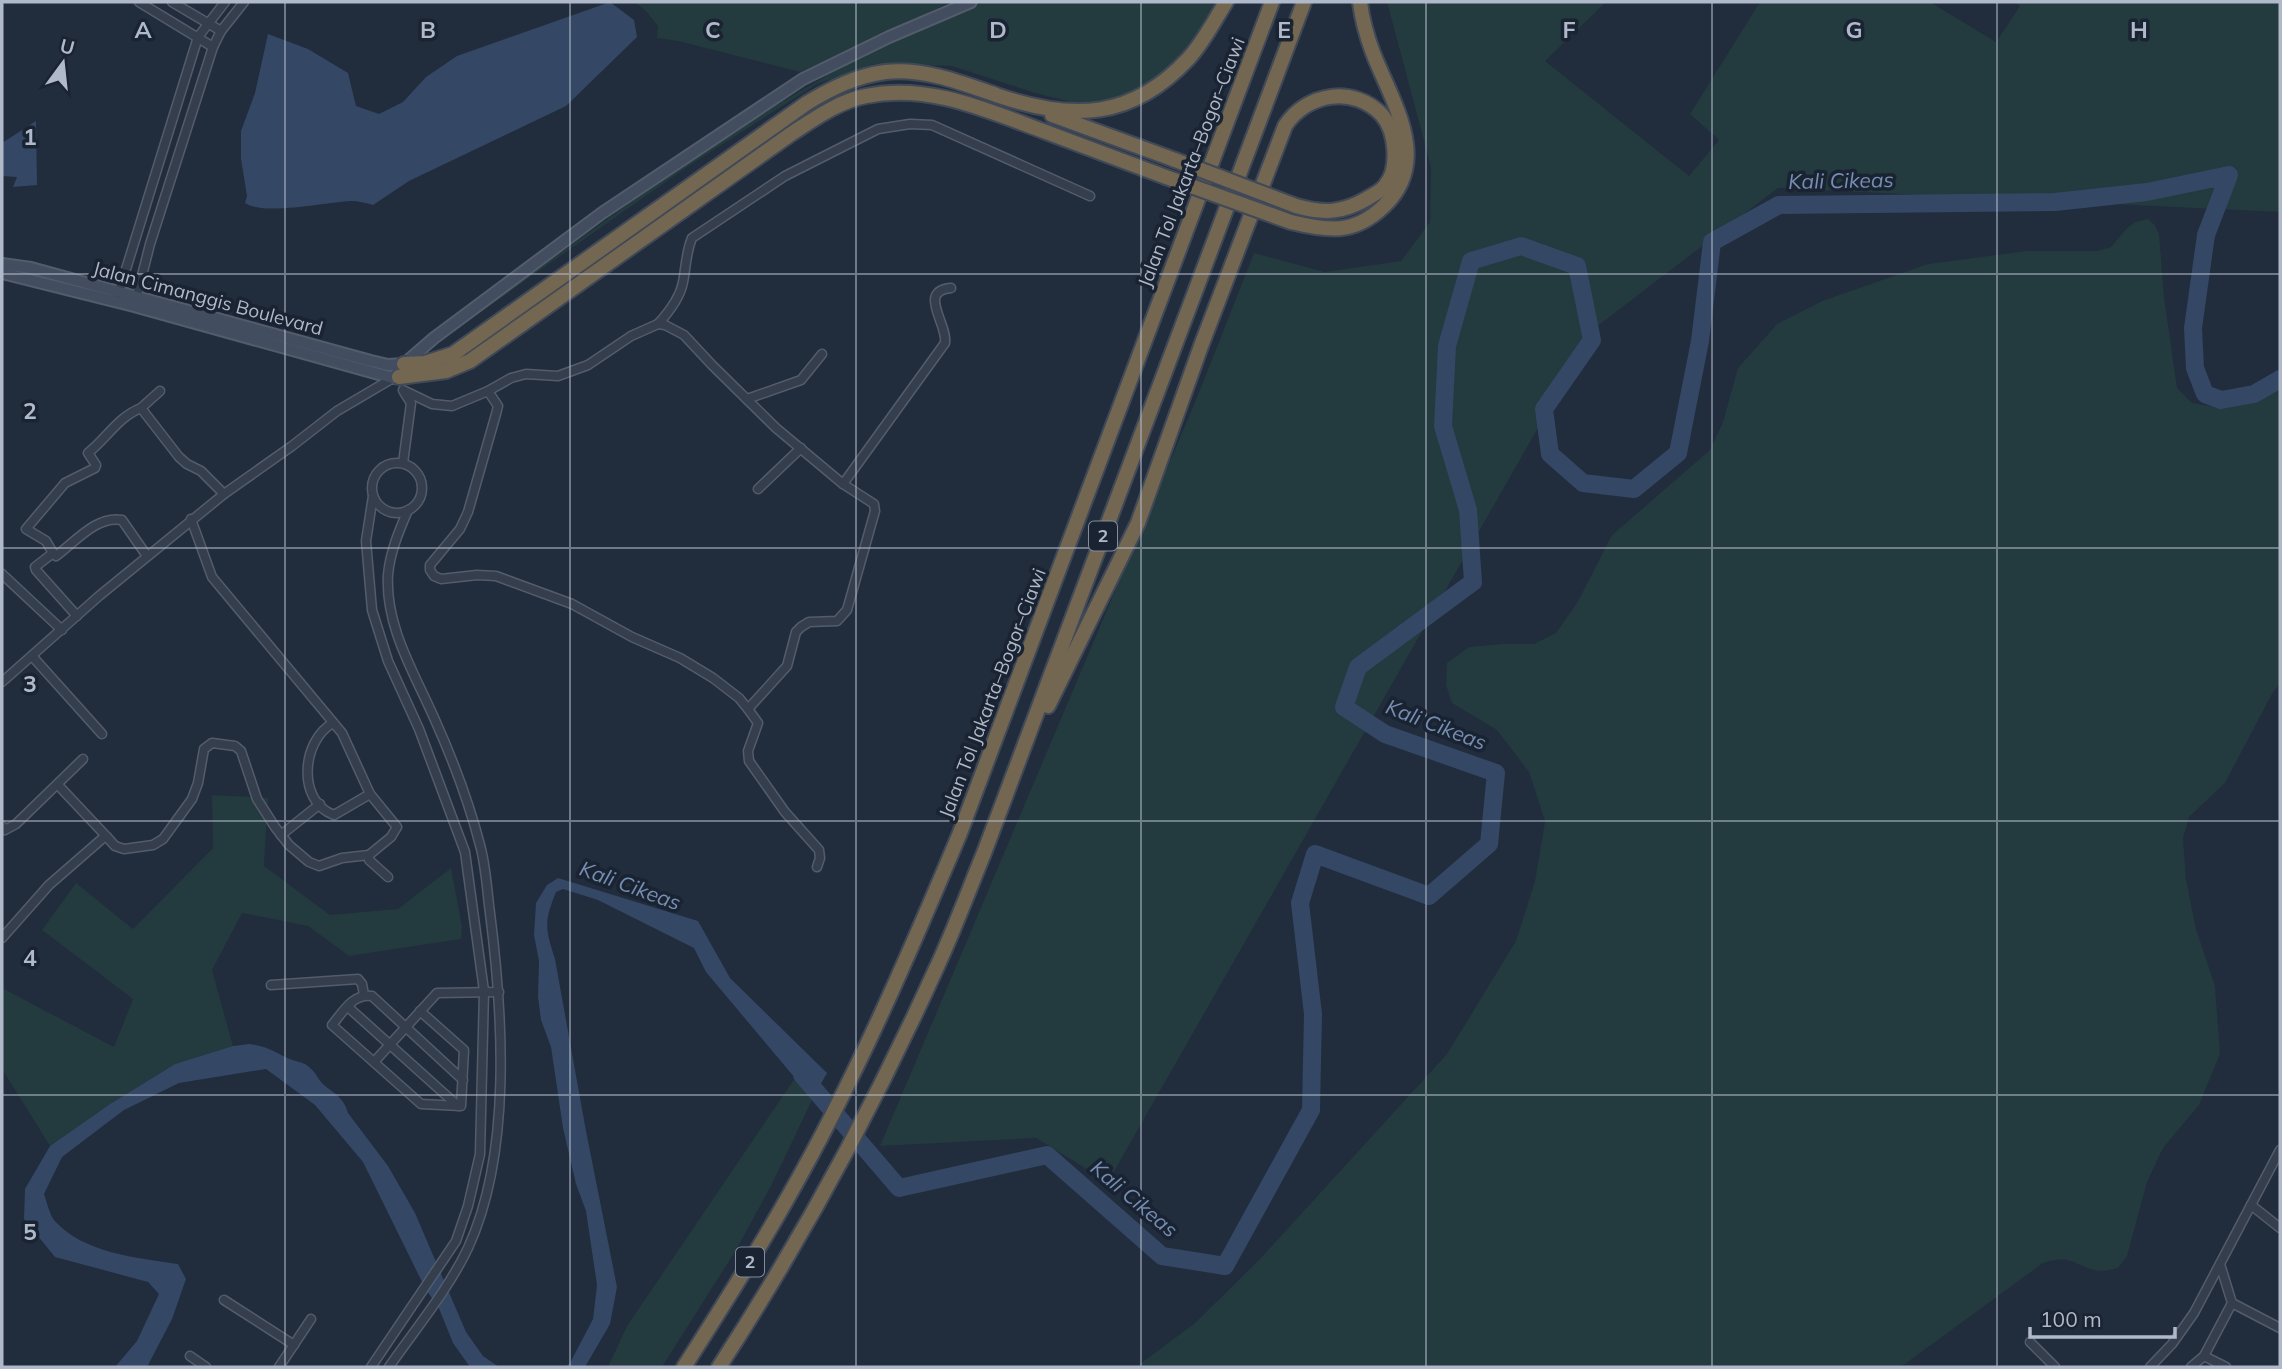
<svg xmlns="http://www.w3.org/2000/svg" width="2282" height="1369" font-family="Mulish,sans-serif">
<rect width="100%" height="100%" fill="#212c3d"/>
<g fill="#233a3e">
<polygon points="634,2 950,2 859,48 856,47 800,72 678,41 657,38 658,26 646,11"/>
<polygon points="984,2 1222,2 1182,58 1139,93 1083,105 1035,93 952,66 874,64 817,84 687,167 448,335 446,332 533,273 685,163 744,124 857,58"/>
<polygon points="1387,2 1606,2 1545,61 1689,176 1719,140 1690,114 1760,2 1930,2 1996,42 2020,6 2015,2 2280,2 2280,212 1778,188 1595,328 1108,1182 1036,1138 880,1146 1198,395 1254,253 1325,272 1401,261 1430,222 1431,167"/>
<path d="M2148 219 2155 225 2159 234 2164 297 2177 388 2192 403 2211 406 2250 401 2280 385V684L2273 692 2225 783 2189 817 2183 838 2186 879 2196 929 2215 986 2220 1054 2199 1105 2163 1148 2147 1182 2127 1256 2118 1268C2112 1269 2105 1271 2100 1271 2074 1267 2073 1253 2043 1263L1905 1364 1897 1367H1136L1195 1323 1260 1259 1447 1054 1516 941 1535 881 1545 821 1529 772 1497 730 1452 703 1446 685 1447 663 1469 647 1502 644H1534L1556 633 1577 603 1612 535 1710 450 1723 422 1738 368 1777 324 1822 301 1928 264 2026 251H2097L2111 247 2126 229 2135 222Z"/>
<polygon points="212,795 268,798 264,866 330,915 398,909 451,868 462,926 461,939 349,956 308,926 242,913 212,970 233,1046 175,1064 110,1104 50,1146 2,1069 2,988 114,1047 133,999 42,930 76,883 133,929 213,848"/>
<polygon points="795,1078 814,1096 772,1184 736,1250 662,1367 608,1367 627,1326"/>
</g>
<g fill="#344765">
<path d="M610 2 634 20 637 37 566 106 409 181 373 205C366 203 358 201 351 201 327 202 264 216 245 203L247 196 241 159V131L255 93 268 34 308 49 348 73 356 106 379 114 403 102 426 77 457 56Z"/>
<polygon points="36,121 37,185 13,187 17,177 2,176 2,143"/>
<path d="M558 878 698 921 730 978 827 1073 814 1096 795 1078 706 972 694 948 598 900 563 889 556 892C544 922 545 928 555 959L586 1131 617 1287 610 1324 585 1367H565L570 1363 593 1319 597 1285 586 1211 576 1184 563 1128 551 1047 541 1020 538 997 539 961 534 935 536 903 547 885Z"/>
<path d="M249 1044C274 1047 276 1055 296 1061 302 1063 305 1063 310 1068 316 1072 318 1080 324 1085 335 1094 344 1098 348 1113L388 1166 415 1213 466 1332 483 1356 499 1367H470L453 1343 438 1306 426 1290 363 1162 315 1105 266 1069 179 1083 124 1110 62 1157 44 1194C47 1202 49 1213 54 1220 82 1253 138 1258 178 1264L186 1279 172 1319 147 1367H115L137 1341 159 1294 148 1282 55 1257 24 1219 25 1189 50 1146 110 1104 175 1064 233 1046Z"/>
</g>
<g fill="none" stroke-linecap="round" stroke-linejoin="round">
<polyline stroke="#344765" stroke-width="18" points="802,1075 899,1188 1047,1155 1162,1256 1225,1266 1311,1110 1313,1014 1300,903 1315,854 1429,896 1489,844 1496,773 1385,734 1344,707 1358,667 1473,582 1468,510 1443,426 1447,346 1471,261 1521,246 1577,266 1592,340 1544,409 1550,454 1583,483 1634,489 1678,453 1700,341 1712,242 1779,205 2055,202 2147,192 2229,175 2206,235 2193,328 2195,368 2205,394 2221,400 2254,394 2280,379"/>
<g stroke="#535c6b" stroke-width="11">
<g id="street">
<polyline points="139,2 213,47"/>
<polyline points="172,2 221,31"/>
<polyline points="118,295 198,37 225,2"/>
<polyline points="136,299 150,244 213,47 221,31 244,2"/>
<path d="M658 324C669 312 680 298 683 282 686 267 686 252 692 238L785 176 878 129 910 124 932 125 1090 196"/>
<polyline points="403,390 432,404 452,406 488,391 511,378 526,374 558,376 588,365 631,336 658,324 665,325 684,335 712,365 776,428 843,484 874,504 875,511 847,610 837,621 809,622 801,627 796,632 787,666 748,709 758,723 748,751 749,761 785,812 819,850 820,858 817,867"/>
<polyline points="488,391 498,406 496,414 468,512 460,529 430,565 430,570 434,576 441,579 477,575 496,576 572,604 632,637 680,658 713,678 739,698 748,709"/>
<polyline points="747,399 801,380 822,354"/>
<polyline points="141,408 160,391"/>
<polyline points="403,463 411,403 404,392"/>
<circle cx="397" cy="488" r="25"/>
<path d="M843 484 945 343C948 324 917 291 951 288"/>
<polyline points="758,489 801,448"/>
<polyline points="191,519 212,577 342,733 370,794 397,827 391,837 369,855 369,860 388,877"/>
<path d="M53 553 46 541 26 529 65 483 95 468 96 465 88 453C107 438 118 417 141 408L179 457 187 464 201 471 224 494"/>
<polyline points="2,574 62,630"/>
<path d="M77 616 36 570 35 567 53 553 56 556C75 542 97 515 122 520L147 556"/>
<polyline points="32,656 102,734"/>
<polyline points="2,682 99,596 224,494 292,446 337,411 393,378"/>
<path d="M333 723C302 740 296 801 334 815L370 794"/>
<polyline points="58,785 107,837"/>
<polyline points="2,826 5,830 16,824 83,759"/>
<polyline points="281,835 320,804"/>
<polyline points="2,938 49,885 103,838 107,837 115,846 124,849 153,845 163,839 192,799 198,783 204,749 212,743 235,746 241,751 257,799 275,827 289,845 309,862 319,866 342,858 369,855"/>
<polyline points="271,985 358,979 362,984 364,995"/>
<polyline points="348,1007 458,1106"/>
<path d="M420 1011 464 1050 461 1106 421 1104 332 1025C343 1012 353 993 372 996L463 1080"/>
<polyline points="374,1062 437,993 499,992"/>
<polyline points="2251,1205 2280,1228"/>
<polyline points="224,1300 294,1345"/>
<polyline points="2232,1303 2280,1328"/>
<polyline points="2030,1342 2055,1367"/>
<polyline points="190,1356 206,1367"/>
<polyline points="2204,1356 2226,1367"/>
<polyline points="279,1367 311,1319"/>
<polyline points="371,1367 456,1241 468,1206 480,1154 484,991 465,852 419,729 388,661 372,610 366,541 373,496"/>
<path d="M389 1367C416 1328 448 1290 468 1248 512 1153 503 1015 490 913 487 891 486 866 480 845 469 803 453 760 435 720 415 674 385 627 388 575 390 552 399 531 408 510"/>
<polyline points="2150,1367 2172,1344 2194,1313 2280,1150"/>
<polyline points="2191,1367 2204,1356 2232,1303 2220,1264"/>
</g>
</g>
<g stroke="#535c6b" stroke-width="14">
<g id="secondary">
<polyline points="2,264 31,268 371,361 388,365 404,364"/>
<polyline points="2,273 134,306 393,378 400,377"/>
<polyline points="393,378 404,364 434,338 602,213 803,79 889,37 971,2"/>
</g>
</g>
<g stroke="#404958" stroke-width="18">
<g id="highway">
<polyline points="1052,115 1175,160"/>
<path d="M1291 222C1328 231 1354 235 1384 206 1432 160 1392 102 1373 53 1367 37 1362 19 1360 2"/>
<path d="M404 364 425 363 453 354 807 103C832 88 856 76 885 72 925 68 962 83 999 96 1073 121 1132 119 1188 59 1203 43 1214 21 1226 2"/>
<path d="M399 377 446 371 470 361 791 134C814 119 839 101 866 96 930 83 988 111 1046 132 1086 147 1126 162 1166 177"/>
<path d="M1048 706 1138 523 1201 346 1285 126C1306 93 1354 85 1382 115 1396 131 1400 169 1385 186 1381 191 1373 195 1368 198 1343 213 1324 214 1296 206"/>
<path d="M684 1367C719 1312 755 1256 787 1199 854 1082 908 957 960 833L1272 2"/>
<path d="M719 1367C801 1241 873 1108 935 971 953 933 968 892 984 853L1304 2"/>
</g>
</g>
<use href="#street" stroke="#353e4d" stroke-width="8"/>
<use href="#secondary" stroke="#434d60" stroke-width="10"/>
<use href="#highway" stroke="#746751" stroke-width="14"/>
<g stroke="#404958" stroke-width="18" stroke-linecap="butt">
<g id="highway-bridge">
<polyline points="1175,160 1296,206"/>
<polyline points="1166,177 1291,222"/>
</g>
</g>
<use href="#highway-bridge" stroke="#746751" stroke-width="14"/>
</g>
<path fill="none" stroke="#b0b9c9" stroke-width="2" stroke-opacity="0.55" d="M285 2V1367M570 2V1367M856 2V1367M1141 2V1367M1426 2V1367M1712 2V1367M1997 2V1367M2 274H2280M2 548H2280M2 821H2280M2 1095H2280"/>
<g text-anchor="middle" stroke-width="7" stroke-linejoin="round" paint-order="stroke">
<g fill="#1a2332" stroke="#838c9c" stroke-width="2">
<rect x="1089" y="521.5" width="28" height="29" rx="5"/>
<rect x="736" y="1247.5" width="28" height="29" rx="5"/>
</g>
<g font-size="18" font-weight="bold" fill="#b0b9c9">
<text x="1103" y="542">2</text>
<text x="750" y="1268">2</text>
</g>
<g font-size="19" fill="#b0b9c9" stroke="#1a2332">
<text transform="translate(1191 162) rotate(-69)" y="7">Jalan Tol Jakarta–Bogor–Ciawi</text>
<text transform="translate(208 298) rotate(15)" y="7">Jalan Cimanggis Boulevard</text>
<text transform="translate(992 693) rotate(-69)" y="7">Jalan Tol Jakarta–Bogor–Ciawi</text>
</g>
<g font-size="21" font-style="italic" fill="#768eb2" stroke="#1a2332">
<text transform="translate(1841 181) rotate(-1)" y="7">Kali Cikeas</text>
<text transform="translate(1436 725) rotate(21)" y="7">Kali Cikeas</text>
<text transform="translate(630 886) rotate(20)" y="7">Kali Cikeas</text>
<text transform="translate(1134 1199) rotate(40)" y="7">Kali Cikeas</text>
</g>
</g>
<g font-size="23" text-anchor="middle" font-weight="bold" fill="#b0b9c9" stroke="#1a2332" stroke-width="7" stroke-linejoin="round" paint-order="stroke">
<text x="143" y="38">A</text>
<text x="428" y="38">B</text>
<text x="713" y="38">C</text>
<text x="998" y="38">D</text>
<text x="1284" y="38">E</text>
<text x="1569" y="38">F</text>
<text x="1854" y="38">G</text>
<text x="2139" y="38">H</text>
<text x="30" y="145">1</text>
<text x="30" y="419">2</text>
<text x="30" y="692">3</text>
<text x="30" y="966">4</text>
<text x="30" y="1240">5</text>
</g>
<rect width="2282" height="1369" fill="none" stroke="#b0b9c9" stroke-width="7"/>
<g transform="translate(63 63) rotate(15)" stroke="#1a2332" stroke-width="5" paint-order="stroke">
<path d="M0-5L12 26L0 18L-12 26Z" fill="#b0b9c9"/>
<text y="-10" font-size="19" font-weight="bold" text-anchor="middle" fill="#b0b9c9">U</text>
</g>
<path d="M2030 1327v10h145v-10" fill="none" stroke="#b0b9c9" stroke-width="3.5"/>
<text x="2040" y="1327" font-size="21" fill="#b0b9c9" stroke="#1a2332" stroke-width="5" paint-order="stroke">100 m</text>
</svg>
